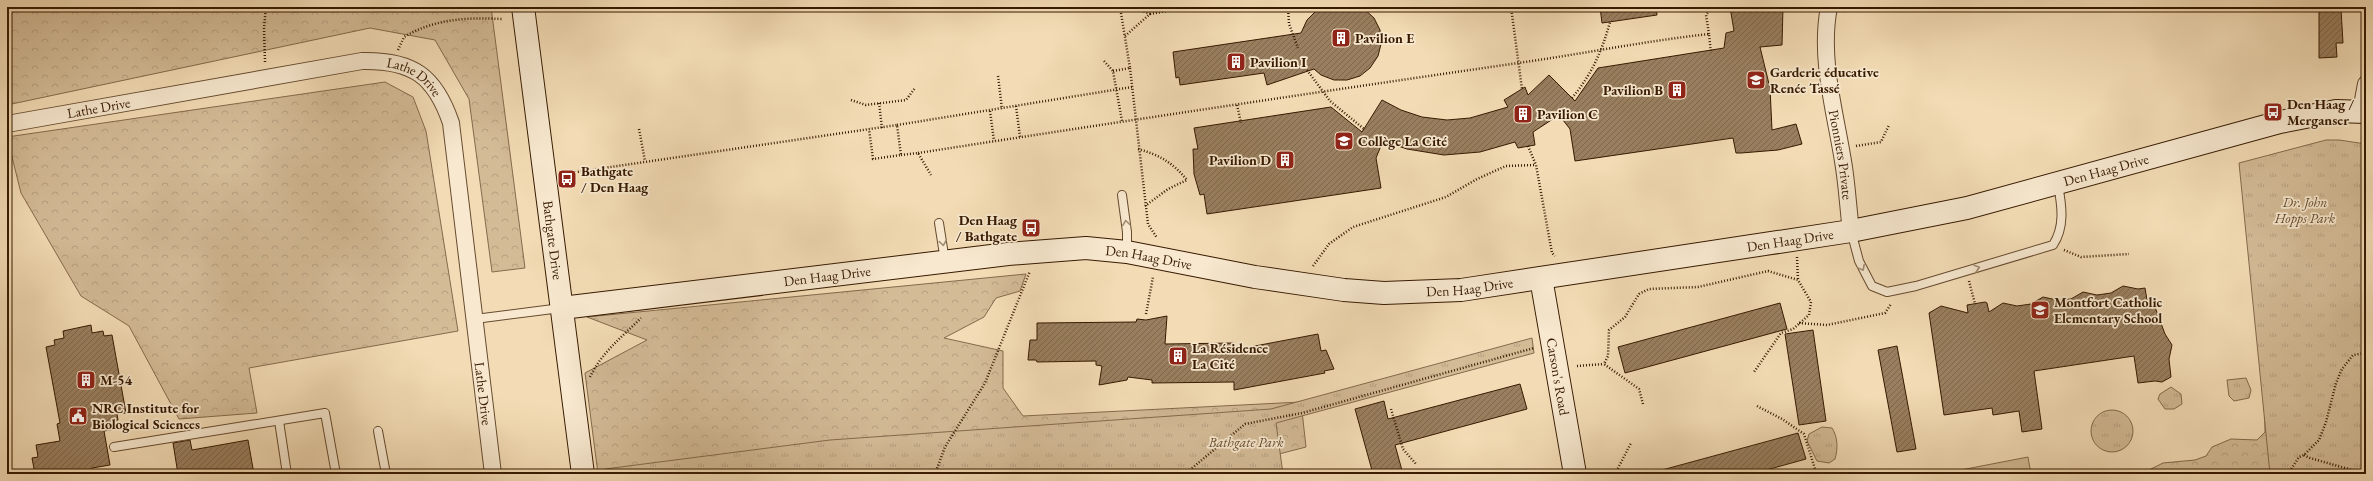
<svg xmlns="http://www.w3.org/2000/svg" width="2373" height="481" font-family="'EB Garamond',serif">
<defs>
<pattern id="forest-crowns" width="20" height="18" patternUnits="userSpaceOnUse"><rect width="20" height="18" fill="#d3bb96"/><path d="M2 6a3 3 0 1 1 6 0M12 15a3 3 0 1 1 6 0" fill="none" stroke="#b6a080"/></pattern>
<pattern id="park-tufts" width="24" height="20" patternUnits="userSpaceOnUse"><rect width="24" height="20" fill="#d3bb96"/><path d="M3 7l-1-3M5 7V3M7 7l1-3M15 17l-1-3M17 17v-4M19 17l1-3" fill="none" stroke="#b6a080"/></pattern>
<pattern id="building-hatch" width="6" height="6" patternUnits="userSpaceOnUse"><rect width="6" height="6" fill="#997f5f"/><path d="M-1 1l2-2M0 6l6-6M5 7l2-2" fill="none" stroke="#7e674c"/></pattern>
</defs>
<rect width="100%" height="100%" fill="#f3dcb5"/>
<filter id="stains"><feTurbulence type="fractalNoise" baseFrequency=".005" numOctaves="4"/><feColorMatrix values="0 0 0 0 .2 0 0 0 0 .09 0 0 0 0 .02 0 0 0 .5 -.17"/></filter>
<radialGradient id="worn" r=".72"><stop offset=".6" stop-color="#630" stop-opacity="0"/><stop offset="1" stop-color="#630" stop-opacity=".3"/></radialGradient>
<polygon fill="#d3bb96" stroke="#856a4c" points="2028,457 2031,474 1940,474"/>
<g fill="url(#forest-crowns)" stroke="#856a4c">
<polygon points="7,7 491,7 525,268 492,272 469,99 435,40 370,28 7,105"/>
<polygon points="385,82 413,97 426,131 458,331 249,368 257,413 179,419 129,326 81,296 21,193 7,137"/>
<polygon points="1026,274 1020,291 996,298 984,317 944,338 1003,351 1003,388 1023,416 1301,402 1306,447 1279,454 1282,474 598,474 585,373 647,340 587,317"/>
<polygon points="2264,364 2352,474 2141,474 2163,463 2195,460 2206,456 2212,447 2231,439 2257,440 2265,432"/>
</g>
<g fill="url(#park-tufts)" stroke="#856a4c">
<polygon points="2326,140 2339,140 2366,144 2366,474 2270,474 2239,163"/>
<polygon points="1532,338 1534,353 1276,423 1283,474 605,474 605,469 830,440 1271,409"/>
<polygon points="2246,378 2251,390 2249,398 2234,401 2229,396 2227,380"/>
<polygon points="2171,387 2181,394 2182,404 2174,409 2165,409 2158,399 2160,394"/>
<circle cx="2112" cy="431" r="21"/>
<path d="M1822 427 1832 428C1838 437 1838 449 1835 459L1829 463 1817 461 1807 441 1809 434Z"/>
</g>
<g fill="url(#building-hatch)" stroke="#371a01">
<polygon points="1320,7 1362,7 1374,18 1380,30 1381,44 1378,56 1370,68 1360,76 1347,80 1334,80 1321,75 1314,69 1267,85 1264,73 1180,85 1179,77 1176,78 1173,52 1301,33 1307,20"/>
<polygon points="1600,7 1656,7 1657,15 1602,23"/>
<polygon points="1730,7 1783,7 1782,45 1760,47 1770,88 1772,130 1796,124 1802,144 1778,150 1741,153 1736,153 1733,138 1575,161 1570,129 1559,115 1533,132 1535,145 1518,148 1515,142 1480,152 1444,155 1407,149 1383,141 1376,158 1381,188 1207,214 1204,194 1200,195 1194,174 1193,149 1198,149 1194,128 1331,107 1362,132 1382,100 1401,110 1422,117 1447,120 1470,118 1508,107 1504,100 1525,87 1528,95 1549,75 1575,101 1598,68 1724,48 1726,33 1734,31"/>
<polygon points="2341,9 2343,43 2336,43 2337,57 2319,58 2319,10"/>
<polygon points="2123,286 2138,289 2145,288 2147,300 2152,299 2165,334 2172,345 2169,359 2171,377 2162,382 2155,381 2138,383 2134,356 2034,371 2042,429 2022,432 2019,411 1993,415 1992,408 1944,415 1929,313 1941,306 1968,313 1967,305 1985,302 1987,303 1989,312 2003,303 2017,306 2031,304 2043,297 2057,300 2071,299 2083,292 2097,295 2111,293"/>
<polygon points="1780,303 1787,329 1625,373 1618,347"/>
<polygon points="1167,316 1165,344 1234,343 1234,350 1318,334 1321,351 1326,350 1334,369 1324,371 1325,373 1234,390 1234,382 1152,383 1152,380 1128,377 1127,380 1099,385 1102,366 1096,365 1096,361 1037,362 1036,360 1028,360 1030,340 1037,340 1037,323 1136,322 1137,319 1146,320"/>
<polygon points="91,325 92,333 103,331 104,336 112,335 126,413 117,414 118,420 113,421 115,429 104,431 110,465 92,468 93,474 35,474 32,458 38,457 36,445 60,441 57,424 60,423 46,347 55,345 54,340 64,338 63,331"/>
<polygon points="1813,330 1826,421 1799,425 1785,334"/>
<polygon points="1897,346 1916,449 1897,452 1878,350"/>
<polygon points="1520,384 1527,409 1395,445 1403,474 1373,474 1355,409 1384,401 1388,419"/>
<polygon points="1798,433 1806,459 1752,474 1662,474 1662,470"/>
<polygon points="190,440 192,450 248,440 254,474 178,474 173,443"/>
</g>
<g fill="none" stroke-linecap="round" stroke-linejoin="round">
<g stroke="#664a2e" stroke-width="10">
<g id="lane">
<polyline points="1122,195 1127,232 1127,251"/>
<polyline points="939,223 945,261"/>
<path d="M1851 231 1859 261 1872 286 1887 292 1916 286 2053 245C2065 227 2062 206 2058 185"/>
<polyline points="475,319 561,308"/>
<polyline points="279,421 287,474"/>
<polyline points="378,431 386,474"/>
<polyline points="114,447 325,413 336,474"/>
</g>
</g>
<g stroke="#664a2e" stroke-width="18">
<g id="street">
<path id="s1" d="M1829 7C1819 58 1835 111 1843 161 1847 184 1848 207 1851 231"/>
<polyline points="2361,111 2366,84"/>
<path id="s2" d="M7 124 362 61C413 60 435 76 451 123L493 474"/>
</g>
</g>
<g stroke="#371a01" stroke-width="24">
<g id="secondary">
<path id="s3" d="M523 7 583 474"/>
<path id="s4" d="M1541 278 1575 474"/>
<path id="s5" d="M562 308 1008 254 1086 248 1127 252 1255 277 1344 290 1384 293 1461 290 1851 231 1967 208 2280 122 2336 111 2366 112"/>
</g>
</g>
<g stroke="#371a01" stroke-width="2.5" stroke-dasharray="1 2" stroke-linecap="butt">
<polyline points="1288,7 1289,24 1298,48"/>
<polyline points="1511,7 1522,89"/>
<polyline points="1844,11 1874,7"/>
<polyline points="1150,14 1189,7"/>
<polyline points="1709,34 1706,15 1712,7"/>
<polyline points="1125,36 1150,14 1132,7"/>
<path d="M398 50 404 37C434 19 467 17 502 19"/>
<polyline points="1104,61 1113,71 1122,121"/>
<polyline points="265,62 264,28 266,7"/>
<polyline points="1130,68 1148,224 1157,238"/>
<polyline points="1113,71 1130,68 1120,7"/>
<polyline points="998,76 1002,109"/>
<polyline points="851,100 866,105 906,100 915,88"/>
<polyline points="879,103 882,128"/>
<polyline points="1237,105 1241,123"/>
<polyline points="1016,106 1020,137"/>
<polyline points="990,111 994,141"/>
<polyline points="897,125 1132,87"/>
<polyline points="639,129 645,161"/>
<polyline points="1528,146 1536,165 1552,253 1555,256"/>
<polyline points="1856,146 1881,142 1889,125"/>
<path d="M1138 149C1160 155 1173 163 1187 180L1168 189 1145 206"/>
<path d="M918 153C1118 122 1318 92 1518 63 1582 54 1645 41 1709 34L1711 53"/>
<polyline points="901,155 918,153 931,175"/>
<polyline points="563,174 897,125 901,155 873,159 869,129"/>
<polyline points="7,234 11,233"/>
<polyline points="2064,250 2081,257 2129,254"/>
<polyline points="1797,257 1798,280"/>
<polyline points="1313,266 1329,244 1353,227 1446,197 1477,179 1506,166 1536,165"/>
<polyline points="1969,281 1975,304"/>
<polyline points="1146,314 1153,277"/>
<polyline points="1799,323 1827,325 1885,313 1891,304"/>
<polyline points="1577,366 1604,364"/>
<path d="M590 377C602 352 622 337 641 318"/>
<polyline points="1643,404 1639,389 1604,364 1608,356 1609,330 1625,317 1639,294 1649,289 1698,287 1768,271 1798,280 1811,302 1809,315 1793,329 1781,333 1754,372"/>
<polyline points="1757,406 1782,419 1804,434 1815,469 1809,474"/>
<polyline points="1391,409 1403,449 1416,464"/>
<polyline points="2304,455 2310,458 2366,474"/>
<polyline points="935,474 945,447 985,383 1030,271"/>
<polyline points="1185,474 1245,424 1302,413 1534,348"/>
<polyline points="1615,474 1631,443"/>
<polyline points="2288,474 2299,457 2304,455 2319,440 2326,422 2336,383 2342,369 2353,355 2366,353"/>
</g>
<use href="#lane" stroke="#f7e8cf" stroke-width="8"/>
<use href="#street" stroke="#f7e8cf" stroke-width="16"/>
<use href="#secondary" stroke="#f7e8cf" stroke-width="22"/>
<g stroke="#371a01" stroke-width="2.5" stroke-dasharray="1 2" stroke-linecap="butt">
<polyline points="1307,70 1330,101 1364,129"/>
<path d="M1572 98C1592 74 1602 51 1610 22"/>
</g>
</g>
<defs><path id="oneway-chevron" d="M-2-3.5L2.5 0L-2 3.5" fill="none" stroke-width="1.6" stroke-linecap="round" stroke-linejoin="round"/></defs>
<g stroke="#a18b72">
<use href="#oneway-chevron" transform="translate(1126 223) rotate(-98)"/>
<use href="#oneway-chevron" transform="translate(943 243) rotate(81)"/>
<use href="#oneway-chevron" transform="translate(1862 268) rotate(62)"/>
<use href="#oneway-chevron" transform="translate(1977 268) rotate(-17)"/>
</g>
<defs>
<g id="building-square" transform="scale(1)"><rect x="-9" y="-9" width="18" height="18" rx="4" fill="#8f2418" stroke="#f7e8cf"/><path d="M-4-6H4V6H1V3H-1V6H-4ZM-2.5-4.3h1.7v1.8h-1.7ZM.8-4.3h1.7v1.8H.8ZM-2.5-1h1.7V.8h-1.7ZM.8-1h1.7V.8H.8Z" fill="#fff"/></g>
<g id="school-square" transform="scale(1)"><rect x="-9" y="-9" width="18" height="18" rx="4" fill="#8f2418" stroke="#f7e8cf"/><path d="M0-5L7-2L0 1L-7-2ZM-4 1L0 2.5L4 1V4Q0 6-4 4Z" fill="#fff"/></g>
<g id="bus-square" transform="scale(1)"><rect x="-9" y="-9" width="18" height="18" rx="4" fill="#8f2418" stroke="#f7e8cf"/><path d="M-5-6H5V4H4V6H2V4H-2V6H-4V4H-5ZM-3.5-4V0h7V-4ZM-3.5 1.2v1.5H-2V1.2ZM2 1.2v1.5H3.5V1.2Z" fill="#fff"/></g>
<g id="university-square" transform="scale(1)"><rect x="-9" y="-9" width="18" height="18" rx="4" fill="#8f2418" stroke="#f7e8cf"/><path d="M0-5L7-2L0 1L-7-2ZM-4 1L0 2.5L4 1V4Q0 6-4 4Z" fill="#fff"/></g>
<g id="civic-square" transform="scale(1)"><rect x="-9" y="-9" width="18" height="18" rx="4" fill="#8f2418" stroke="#f7e8cf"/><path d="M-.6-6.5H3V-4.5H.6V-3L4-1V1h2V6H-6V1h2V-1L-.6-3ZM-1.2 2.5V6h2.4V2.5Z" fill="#fff"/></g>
</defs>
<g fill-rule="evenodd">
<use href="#building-square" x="1341" y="38"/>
<use href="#building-square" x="1236" y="62"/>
<use href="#school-square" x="1756" y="80"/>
<use href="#building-square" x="1677" y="90"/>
<use href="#bus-square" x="2273" y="112"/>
<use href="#building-square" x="1523" y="114"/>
<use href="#university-square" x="1344" y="141"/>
<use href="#building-square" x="1285" y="160"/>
<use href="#bus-square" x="567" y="179"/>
<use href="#bus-square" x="1031" y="228"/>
<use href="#school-square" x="2040" y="310"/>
<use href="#building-square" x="1178" y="356"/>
<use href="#building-square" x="86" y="380"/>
<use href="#civic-square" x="78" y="416"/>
</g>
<g text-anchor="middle" stroke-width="3.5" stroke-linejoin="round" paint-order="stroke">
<g font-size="14" font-weight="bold" fill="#371a01" stroke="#f7e8cf" text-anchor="start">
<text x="1355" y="43">Pavilion E</text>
<text x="1250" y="67">Pavilion I</text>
<text x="1770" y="77">Garderie éducative<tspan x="1770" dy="16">Renée Tassé</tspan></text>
<text x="1663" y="95" text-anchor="end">Pavilion B</text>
<text x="2287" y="109">Den Haag /<tspan x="2287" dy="16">Merganser</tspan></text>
<text x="1537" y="119">Pavilion C</text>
<text x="1358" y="146">Collège La Cité</text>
<text x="1271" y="165" text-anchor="end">Pavilion D</text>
<text x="581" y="176">Bathgate<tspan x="581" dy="16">/ Den Haag</tspan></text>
<text x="1017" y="225" text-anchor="end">Den Haag<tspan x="1017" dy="16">/ Bathgate</tspan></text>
<text x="2054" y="307">Montfort Catholic<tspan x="2054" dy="16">Elementary School</tspan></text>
<text x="1192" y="353">La Résidence<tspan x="1192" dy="16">La Cité</tspan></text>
<text x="100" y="385">M-54</text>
<text x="92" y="413">NRC Institute for<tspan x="92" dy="16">Biological Sciences</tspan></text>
</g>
<g font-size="14" fill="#371a01" stroke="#f7e8cf">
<text dy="5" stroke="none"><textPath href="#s2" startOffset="417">Lathe Drive</textPath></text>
<text dy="5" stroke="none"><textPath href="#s2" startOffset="93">Lathe Drive</textPath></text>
<text dy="5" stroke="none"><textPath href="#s1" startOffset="149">Pionniers Private</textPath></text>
<text dy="5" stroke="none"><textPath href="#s5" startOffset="1563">Den Haag Drive</textPath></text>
<text dy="5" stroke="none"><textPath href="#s3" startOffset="235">Bathgate Drive</textPath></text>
<text dy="5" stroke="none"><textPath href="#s5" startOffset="1239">Den Haag Drive</textPath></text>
<text dy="5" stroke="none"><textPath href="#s5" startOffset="591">Den Haag Drive</textPath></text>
<text dy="5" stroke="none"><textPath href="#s5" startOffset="267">Den Haag Drive</textPath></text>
<text dy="5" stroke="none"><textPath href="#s5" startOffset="915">Den Haag Drive</textPath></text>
<text dy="5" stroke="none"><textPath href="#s4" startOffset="100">Carson's Road</textPath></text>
<text dy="5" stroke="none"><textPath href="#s2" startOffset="752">Lathe Drive</textPath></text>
</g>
<g font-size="14" font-style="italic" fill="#664a2e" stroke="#f7e8cf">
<text x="2305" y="207">Dr. John<tspan x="2305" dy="16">Hopps Park</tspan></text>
<text x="1246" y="447">Bathgate Park</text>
</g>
</g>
<rect width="2373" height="481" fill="none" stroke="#f3dcb5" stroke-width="24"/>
<rect x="8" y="8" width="2357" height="465" fill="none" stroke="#371a01" stroke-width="2"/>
<rect x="12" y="12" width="2349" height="457" fill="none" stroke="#371a01"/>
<rect width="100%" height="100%" filter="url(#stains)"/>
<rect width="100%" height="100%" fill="url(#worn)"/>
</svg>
